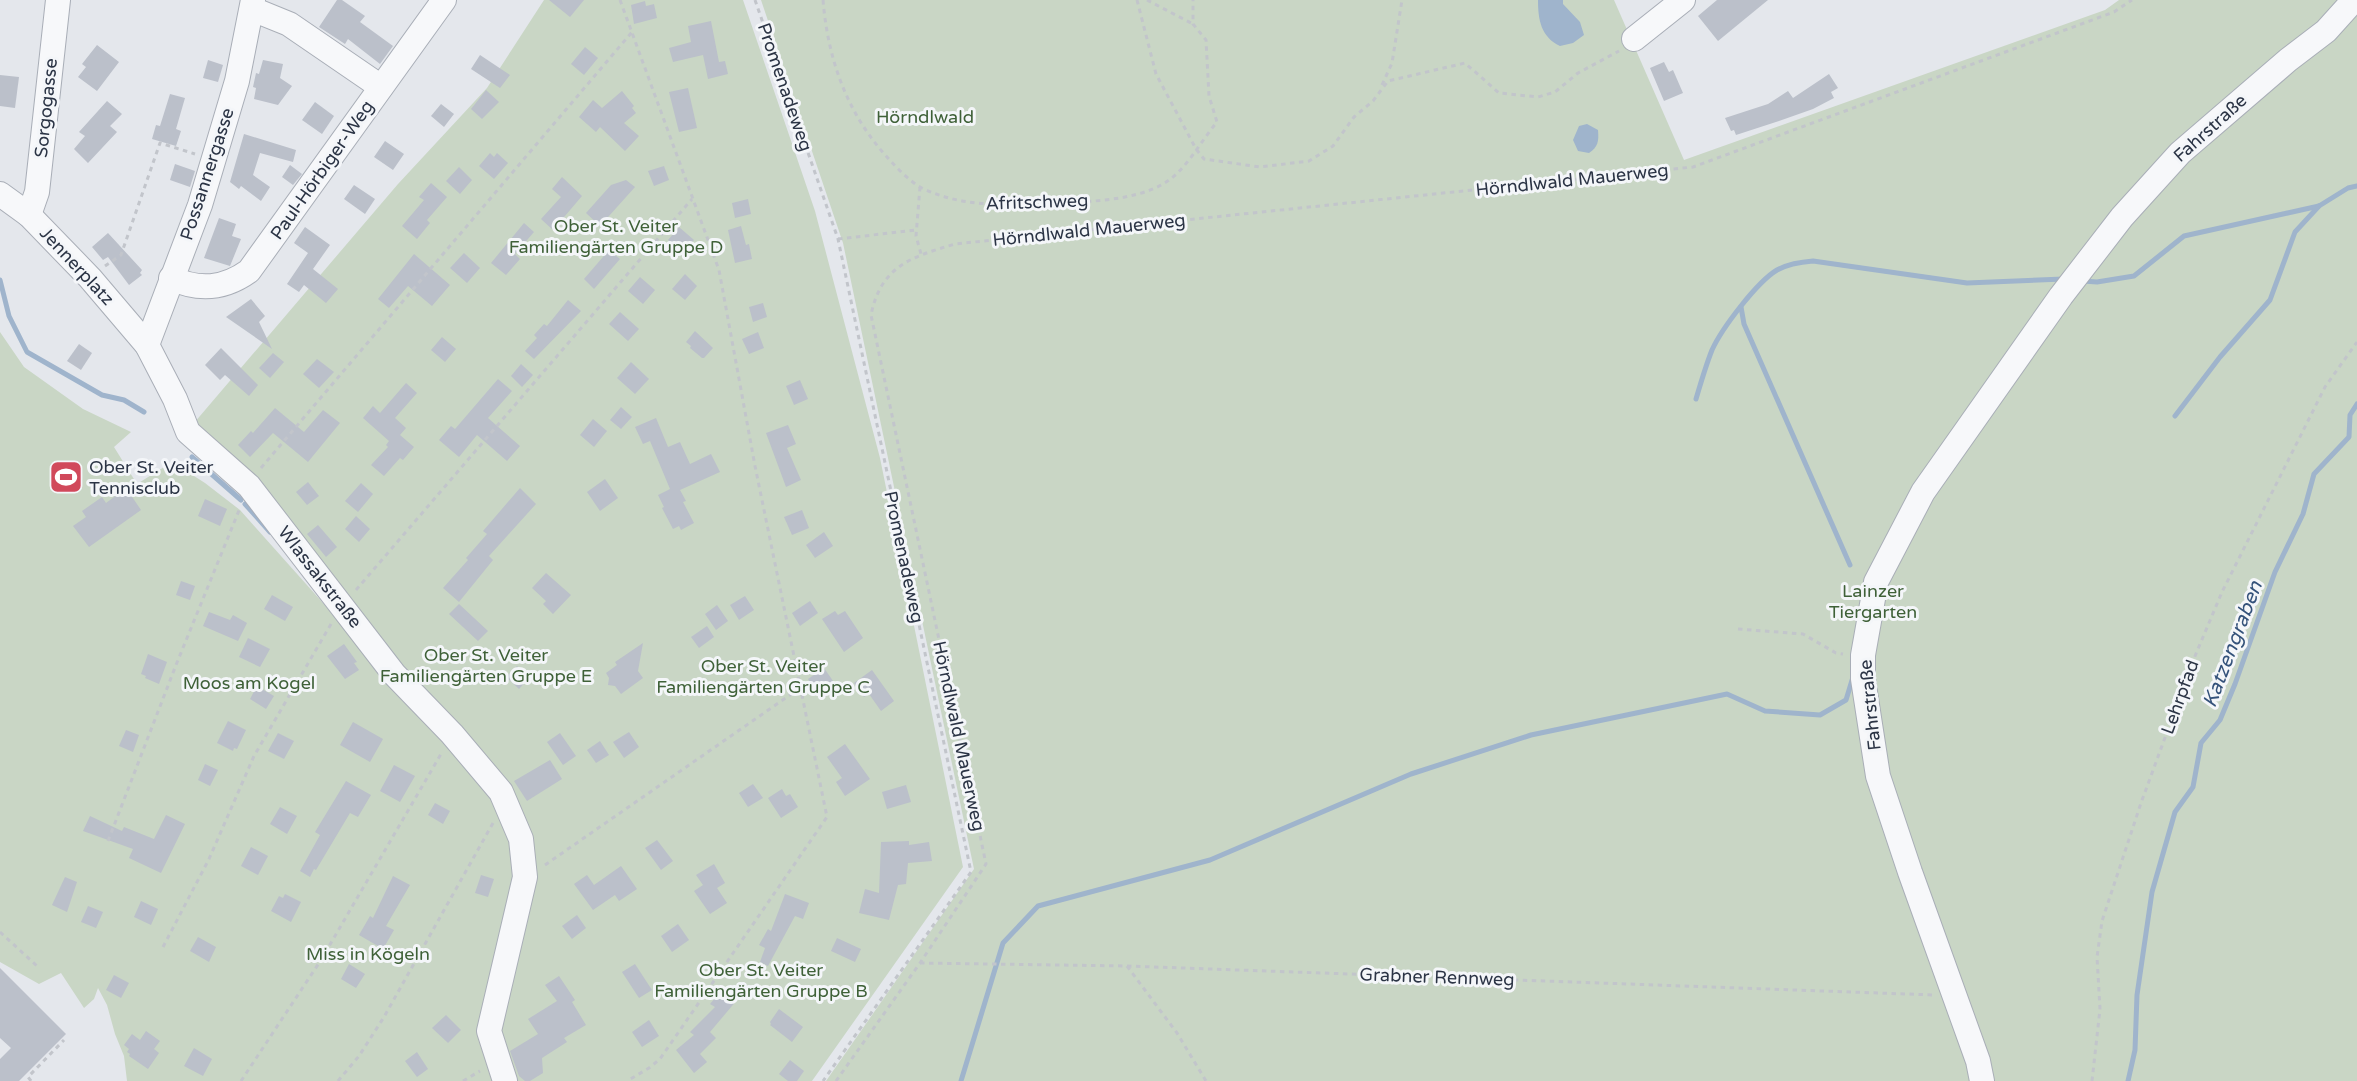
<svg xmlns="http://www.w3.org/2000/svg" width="2357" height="1081" font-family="'Varela Round',sans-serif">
<rect width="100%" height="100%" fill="#e4e7ec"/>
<g fill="#c9d6c5">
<polygon points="544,0 743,0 815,211 880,458 963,867 812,1081 513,1081 496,1028 529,831 398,663 194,423 398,184 487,88"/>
<polygon points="761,0 1614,0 1684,160 2105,10 2119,0 2357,0 2357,1081 826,1081 974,869 843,243"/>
<polygon points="0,332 24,367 83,409 131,432 114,447 137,484 172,462 205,483 240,510 482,781 504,819 515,856 515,890 495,1081 127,1081 124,1056 115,1034 107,1005 98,988 94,999 84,1008 61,973 39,984 0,962"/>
</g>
<g fill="#9fb4cc">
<path d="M1538 0H1563V4L1580 22 1584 35 1573 43 1560 46C1541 37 1538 20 1538 0Z"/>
<path d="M1587 124 1598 130C1599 141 1598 147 1589 153L1578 151 1573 140 1579 126Z"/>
</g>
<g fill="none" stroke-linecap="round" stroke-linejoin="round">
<g stroke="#9fb4cc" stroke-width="5">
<polyline points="0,280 9,316 27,352 102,395 124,400 144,412"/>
<polyline points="2083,281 2097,282 2134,276 2184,236 2319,206 2348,188 2357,186"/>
<polyline points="1741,307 1744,324 1850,565"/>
<path d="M1696 399C1701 382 1706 365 1712 350 1722 328 1757 282 1777 270 1788 264 1800 262 1813 261L1967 283 2064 279"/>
<polyline points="2175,416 2220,357 2270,300 2295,232 2319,206"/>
<polyline points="192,457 241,500"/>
<polyline points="245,504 270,532"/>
<polyline points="961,1081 1003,943 1038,906 1210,860 1411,774 1531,735 1727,694 1765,711 1820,715 1846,700 1853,677"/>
<polyline points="2128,1081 2135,1050 2137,995 2152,892 2175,812 2193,787 2201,743 2220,720 2235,684 2275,572 2303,514 2314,474 2349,437 2350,415 2357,404"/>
</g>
</g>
<g fill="#bbc0ca">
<polygon points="337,0 342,0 365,16 360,22 393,46 380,64 348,39 345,44 319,27"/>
<polygon points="549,0 584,0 570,17"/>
<polygon points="1717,0 1768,0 1718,41 1698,16"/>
<polygon points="645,1 646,6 654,4 657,18 634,24 631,5"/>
<polygon points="711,21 719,62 725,61 728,74 708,79 703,55 673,62 669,48 691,42 688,26"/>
<polygon points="97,45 119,62 97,91 78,77 86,67 82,64"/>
<polygon points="585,47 598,58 584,75 571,64"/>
<polygon points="480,55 510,75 500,88 471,69"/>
<polygon points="208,60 223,65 218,82 203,78"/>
<polygon points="263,60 283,64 280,78 292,86 278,105 254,99 256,88 253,87 256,73 259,74"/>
<polygon points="1664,62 1669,72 1673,70 1683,93 1664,101 1650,68"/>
<polygon points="1829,74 1838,88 1831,92 1834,98 1813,109 1779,121 1736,135 1734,130 1731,131 1725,118 1768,104 1788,91 1793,98"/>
<polygon points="0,75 19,77 15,108 0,106"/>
<polygon points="688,88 697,128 679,132 669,92"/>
<polygon points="486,90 499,102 482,119 471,109"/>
<polygon points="622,91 634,106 632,108 636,113 624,123 639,136 625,151 600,127 596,132 579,117 593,100 602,108"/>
<polygon points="170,94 185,98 176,129 181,131 176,146 152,139 156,125 160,126"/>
<polygon points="107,101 122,114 110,126 117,132 88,163 74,149 85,136 79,132"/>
<polygon points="315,102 334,116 322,134 302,120"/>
<polygon points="441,104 454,114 444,127 431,116"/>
<polygon points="244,134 296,150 293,162 260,153 253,175 270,187 261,201 241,186 239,189 230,182"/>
<polygon points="385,141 404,154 393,170 374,157"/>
<polygon points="490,153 494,157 497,153 508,163 494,179 479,166"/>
<polygon points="175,164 195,171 190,187 170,180"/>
<polygon points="290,165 302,174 293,185 282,177"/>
<polygon points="664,166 669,180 654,186 648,171"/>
<polygon points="459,167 472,180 460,194 446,181"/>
<polygon points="562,177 582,196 553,230 541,219 561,197 552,189"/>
<polygon points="626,180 635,187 600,226 586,213 611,185"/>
<polygon points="431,183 447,197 427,220 430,223 417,239 402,226 424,200 419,197"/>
<polygon points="354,185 375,199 365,214 344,199"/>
<polygon points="748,199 751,214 735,218 732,203"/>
<polygon points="219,218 236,224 232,236 241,239 230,266 204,258"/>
<polygon points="524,223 534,232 515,254 520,259 506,275 491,263"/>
<polygon points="741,226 746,245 749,244 752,259 735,263 728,230"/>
<polygon points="305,227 330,245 313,269 338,289 326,303 304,285 299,292 287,284 308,253 294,243"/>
<polygon points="679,227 694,240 684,253 668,240"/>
<polygon points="108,233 142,270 140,273 142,275 129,285 108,257 103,260 92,247"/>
<polygon points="609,250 620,259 594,289 584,279"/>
<polygon points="464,253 480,268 467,283 450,268"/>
<polygon points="414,254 450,285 432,306 408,286 389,308 378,299"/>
<polygon points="685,274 697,286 685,300 672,289"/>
<polygon points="640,277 655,290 643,304 628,291"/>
<polygon points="251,299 265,316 259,322 272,349 226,317"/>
<polygon points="568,300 581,311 534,359 525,351 537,338 534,335 544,324 547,326"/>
<polygon points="763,303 767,317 753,322 749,307"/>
<polygon points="620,312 639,329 628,341 609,324"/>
<polygon points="695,331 713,348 704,358 702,358 690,348 691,346 686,342"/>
<polygon points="758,332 764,348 749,354 742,339"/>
<polygon points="442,337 456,349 445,362 431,350"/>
<polygon points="79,344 92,353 81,370 67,361"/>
<polygon points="221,348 258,385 249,396 225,375 220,380 205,365"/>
<polygon points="273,353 284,362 270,378 259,368"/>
<polygon points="317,359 334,372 319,388 303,374"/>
<polygon points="631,362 649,379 635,394 617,378"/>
<polygon points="521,364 533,375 522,387 511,376"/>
<polygon points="498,379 512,391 488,418 520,446 507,461 477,435 459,457 439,440 451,426 455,429"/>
<polygon points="800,380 808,399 794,405 786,386"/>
<polygon points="406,383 417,393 395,418 406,428 400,435 414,447 403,460 400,458 384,476 371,465 388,447 386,445 389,441 363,418 373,406 380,413"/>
<polygon points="621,407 632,417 621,429 610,420"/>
<polygon points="275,408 304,432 323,410 340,423 308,462 273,433 250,457 238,445 251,431 253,433"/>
<polygon points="656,418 668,447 680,442 690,464 711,454 720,472 680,490 686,501 683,502 694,523 681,530 679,526 673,529 662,508 664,507 658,495 670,489 650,441 643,444 635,427"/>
<polygon points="593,419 607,431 594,447 580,435"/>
<polygon points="788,425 796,444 787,448 801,480 786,487 766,433"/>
<polygon points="605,479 618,498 600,511 587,492"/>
<polygon points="308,482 319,496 307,505 296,492"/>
<polygon points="361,483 373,494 358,512 345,501"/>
<polygon points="126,488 141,510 89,547 73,526 86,517 82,511 102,497 106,503"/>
<polygon points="520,488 536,504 489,556 493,560 459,602 443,588 468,560 466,558 487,534 483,531"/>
<polygon points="205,499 227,509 220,526 198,516"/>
<polygon points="802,510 809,528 792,535 784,517"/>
<polygon points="356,516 370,529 359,542 345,529"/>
<polygon points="318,525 337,547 326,557 307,534"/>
<polygon points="824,532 833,546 815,558 806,545"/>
<polygon points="546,573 571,595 553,614 543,604 546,601 532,588"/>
<polygon points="181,581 195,586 190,600 176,595"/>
<polygon points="272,595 293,607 285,621 264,609"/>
<polygon points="745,596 754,610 739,620 730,605"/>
<polygon points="810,601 818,613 800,626 792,613"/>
<polygon points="459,604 488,631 478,641 449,614"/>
<polygon points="717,605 728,621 716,630 705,614"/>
<polygon points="835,611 838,615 845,611 863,638 844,652 822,619"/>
<polygon points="209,612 230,620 233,615 247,623 238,641 203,626"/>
<polygon points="707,626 714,637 699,648 691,637"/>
<polygon points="248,638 270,649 260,667 239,657"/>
<polygon points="643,643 638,671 643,678 621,694 615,686 608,685 609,678 606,673 617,665 615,662"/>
<polygon points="344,644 357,662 354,663 359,670 345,679 327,656"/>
<polygon points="148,654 167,662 159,684 145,678 146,676 141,674"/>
<polygon points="517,666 529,678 519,689 506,677"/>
<polygon points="824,668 838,688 822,699 808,679"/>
<polygon points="872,670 894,701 881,711 869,694 864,697 854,683"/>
<polygon points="257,686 274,696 266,709 250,699"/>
<polygon points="228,721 246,730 237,749 234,748 233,751 217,743"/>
<polygon points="353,722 383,739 370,762 340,745"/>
<polygon points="126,730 139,735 133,752 119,746"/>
<polygon points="629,732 639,747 624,758 613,742"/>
<polygon points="278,733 294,741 284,759 268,751"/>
<polygon points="560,733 576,756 563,765 547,742"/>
<polygon points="600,741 609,755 596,763 587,750"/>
<polygon points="845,744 870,779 845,796 836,782 842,778 827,757"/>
<polygon points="550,760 562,779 527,801 514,781"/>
<polygon points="205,764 218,770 210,786 198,780"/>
<polygon points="394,765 415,776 400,802 380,791"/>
<polygon points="346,781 371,795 358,817 350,813 316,870 314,869 310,877 300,871 320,835 315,832"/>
<polygon points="753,784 763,798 748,807 739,793"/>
<polygon points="906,785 911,802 887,809 882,792"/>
<polygon points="782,789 786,796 790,794 798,807 781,818 768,798"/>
<polygon points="435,803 450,811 443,824 428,815"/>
<polygon points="280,807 297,816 287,834 270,824"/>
<polygon points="166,815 185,824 161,873 129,858 133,849 83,831 90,816 122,831 124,827 154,839"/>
<polygon points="657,840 673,861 661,870 645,848"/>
<polygon points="909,841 909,845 929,842 932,861 908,863 906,884 898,885 889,920 859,913 865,889 879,893 881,842"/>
<polygon points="251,847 268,856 258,875 241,866"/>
<polygon points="714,864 725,883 717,888 727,903 710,914 694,891 703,885 696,875"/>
<polygon points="621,866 637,889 619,901 615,895 593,910 574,884 587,875 594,885"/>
<polygon points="481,875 494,879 488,897 475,893"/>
<polygon points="393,876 410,885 386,926 394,930 383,949 359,935 370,916 373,918"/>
<polygon points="65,877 77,882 67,912 52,905"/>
<polygon points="285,894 301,902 291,922 271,911 279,896 283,898"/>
<polygon points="785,894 809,903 803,919 795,916 768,966 760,962 765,948 759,945 768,929 771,931"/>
<polygon points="141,901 158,909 151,925 134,917"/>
<polygon points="88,906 103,912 96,928 81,922"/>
<polygon points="577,915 586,928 572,939 562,926"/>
<polygon points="678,924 689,940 672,952 661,936"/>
<polygon points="198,937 216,947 209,962 190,951"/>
<polygon points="837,938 861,949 855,962 831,951"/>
<polygon points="349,964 365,974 356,988 341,979"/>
<polygon points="635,964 652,990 639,998 622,972"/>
<polygon points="0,968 66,1034 19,1081 0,1081 0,1059 11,1048 0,1038"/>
<polygon points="114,975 129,983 121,998 106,990"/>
<polygon points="559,976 575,1000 572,1002 586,1025 564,1038 567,1042 542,1058 543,1073 530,1081 525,1081 519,1076 510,1051 538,1034 528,1019 557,1001 545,985"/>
<polygon points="721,991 727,996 729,993 737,1000 710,1032 716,1038 700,1054 707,1062 694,1073 676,1050 694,1035 690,1032 715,1007 710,1004"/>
<polygon points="779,1009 803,1027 792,1042 770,1025 771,1024 770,1022"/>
<polygon points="446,1015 461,1030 448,1043 432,1028"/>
<polygon points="649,1020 659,1036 642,1047 632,1032"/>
<polygon points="146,1031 160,1041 154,1049 159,1053 148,1069 129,1056 130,1054 127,1052 129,1049 124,1045 132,1034 140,1040"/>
<polygon points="194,1048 212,1059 203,1076 184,1066"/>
<polygon points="417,1052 428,1069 417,1077 405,1061"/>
<polygon points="790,1060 804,1071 797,1081 788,1081 779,1074"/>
</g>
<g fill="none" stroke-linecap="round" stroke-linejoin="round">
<g stroke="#a9aeb7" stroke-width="26">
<g id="minor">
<polyline points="252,9 289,24 381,87"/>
<polyline points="1634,39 1683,0"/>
<polyline points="0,194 29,215 90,278 147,345 175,399 188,432 249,486 394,674 452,734 501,792 521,839 525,877 489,1031 505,1081"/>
<polyline points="29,215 37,192 58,0"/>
<path d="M171 278C199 291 224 289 249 271L444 0"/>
<polyline points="147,345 200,205 237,81 253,0"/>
<polyline points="1982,1081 1978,1061 1910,872 1878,776 1863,679 1863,655 1876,582 1923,492 2061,296 2122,217 2180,153 2288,60 2326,31 2354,0"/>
</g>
</g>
<g stroke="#c2c5cb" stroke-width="3" stroke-dasharray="4.5 4.5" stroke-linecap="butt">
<polyline points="620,0 719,270 755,466 827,817 660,1059 649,1068 627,1081"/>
<polyline points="755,0 838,239 971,872 823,1081"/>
<path d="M823 0C828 60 847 113 887 157 897 168 909 181 922 188 963 208 1007 205 1052 203 1085 202 1134 201 1163 184 1186 171 1200 142 1217 122L1209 96 1206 40 1193 24V0"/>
<polyline points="1137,0 1156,74 1196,149 1204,159 1260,167 1309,161 1333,146 1354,117 1373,101 1388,81 1465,63 1499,93 1538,97 1555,92 1578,73 1619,51"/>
<polyline points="1147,0 1193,24"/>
<polyline points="1382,85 1392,63 1402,0"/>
<polyline points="920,187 916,236 921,254"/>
<polyline points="838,239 916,230"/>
<polyline points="105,266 121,255 160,143 195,154"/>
<polyline points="261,468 632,32"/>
<polyline points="356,590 692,199"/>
<polyline points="1738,629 1803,634 1836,653 1843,654"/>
<polyline points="108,841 176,665 240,508"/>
<polyline points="545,865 800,688"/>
<polyline points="0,932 37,966"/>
<polyline points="163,947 209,859 254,756 331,624"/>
<polyline points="920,963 1127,966 1934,995"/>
<polyline points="1127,966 1177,1033 1206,1081"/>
<polyline points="31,1081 28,1077 64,1040"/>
<polyline points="241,1081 321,960 441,754"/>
<polyline points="338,1081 359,1056 384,1017 493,823"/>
<polyline points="463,1081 480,1071"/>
<path d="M836 1081 920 963 986 864 871 315C881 266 911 257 955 244L1693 167 2114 12 2132 0"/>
<polyline points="2092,1081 2100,1009 2097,957 2102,921 2141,803 2195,656 2222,592 2325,387 2357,342"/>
</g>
<use href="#minor" stroke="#f7f8fa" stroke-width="24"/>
</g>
<defs>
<g id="stadium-square" transform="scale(1.725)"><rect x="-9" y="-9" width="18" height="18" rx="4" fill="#d1495b" stroke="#f4f6f9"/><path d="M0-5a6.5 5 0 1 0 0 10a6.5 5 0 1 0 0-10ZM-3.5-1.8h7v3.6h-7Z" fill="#fff"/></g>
</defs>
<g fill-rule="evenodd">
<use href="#stadium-square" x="66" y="477"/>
</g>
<g text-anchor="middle" stroke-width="6" stroke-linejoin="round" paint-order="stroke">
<g font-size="18" fill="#2b3445" stroke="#f4f6f9">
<text transform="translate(785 87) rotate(71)" y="6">Promenadeweg</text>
<text transform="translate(46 108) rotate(-84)" y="6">Sorgogasse</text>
<text transform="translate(2210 128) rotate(-42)" y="6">Fahrstraße</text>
<text transform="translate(322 170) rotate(-55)" y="6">Paul-Hörbiger-Weg</text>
<text transform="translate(207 174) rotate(-72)" y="6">Possannergasse</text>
<text transform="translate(1572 180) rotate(-6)" y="6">Hörndlwald Mauerweg</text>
<text transform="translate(1037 202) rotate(-2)" y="6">Afritschweg</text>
<text transform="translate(1089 230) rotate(-6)" y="6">Hörndlwald Mauerweg</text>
<text transform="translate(77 266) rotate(47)" y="6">Jennerplatz</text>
<text transform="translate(904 557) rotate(78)" y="6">Promenadeweg</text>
<text transform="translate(320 577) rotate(52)" y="6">Wlassakstraße</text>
<text transform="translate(2180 697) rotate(-70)" y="6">Lehrpfad</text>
<text transform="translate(1870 705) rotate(-96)" y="6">Fahrstraße</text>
<text transform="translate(959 736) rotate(78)" y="6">Hörndlwald Mauerweg</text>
<text transform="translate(1437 977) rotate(2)" y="6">Grabner Rennweg</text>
</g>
<g font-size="18" fill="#3f6138" stroke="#f4f6f9">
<text x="925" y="123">Hörndlwald</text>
<text x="616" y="232">Ober St. Veiter<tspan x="616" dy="21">Familiengärten Gruppe D</tspan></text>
<text x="1873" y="597">Lainzer<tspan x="1873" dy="21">Tiergarten</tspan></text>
<text x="486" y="661">Ober St. Veiter<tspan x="486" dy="21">Familiengärten Gruppe E</tspan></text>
<text x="763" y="672">Ober St. Veiter<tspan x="763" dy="21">Familiengärten Gruppe C</tspan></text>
<text x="249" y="689">Moos am Kogel</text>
<text x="368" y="960">Miss in Kögeln</text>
<text x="761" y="976">Ober St. Veiter<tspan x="761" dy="21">Familiengärten Gruppe B</tspan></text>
</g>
<g font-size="18" fill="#2b3445" stroke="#f4f6f9" text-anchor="start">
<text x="89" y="473">Ober St. Veiter<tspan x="89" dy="21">Tennisclub</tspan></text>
</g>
<g font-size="20" font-style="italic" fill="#34527a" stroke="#f4f6f9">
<text transform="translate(2232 644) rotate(-69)" y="7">Katzengraben</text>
</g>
</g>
</svg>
